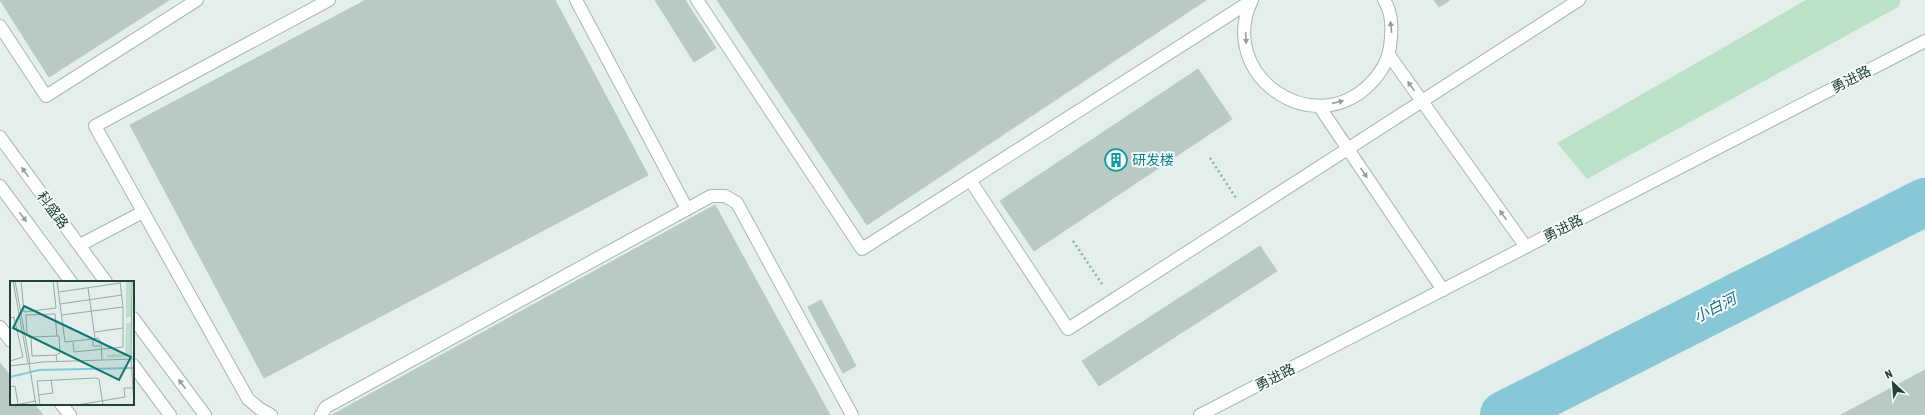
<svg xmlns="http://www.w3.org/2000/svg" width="1925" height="415" font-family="'Asap Condensed','Noto Sans SC',sans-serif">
<rect width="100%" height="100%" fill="#e4efeb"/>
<polygon fill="#bbe1c8" points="1806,0 1901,0 1898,7 1587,179 1557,143"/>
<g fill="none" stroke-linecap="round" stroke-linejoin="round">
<polyline stroke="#88c7d8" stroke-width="48" points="1504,415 1925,202"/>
</g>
<g fill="#b9cac4" stroke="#b6c9c2">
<polygon points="0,0 169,0 49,77"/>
<polygon points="366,0 555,0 648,175 264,378 130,125"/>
<polygon points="655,0 685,0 716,48 694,62"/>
<polygon points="717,0 1206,0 867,225"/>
<polygon points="1434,0 1450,0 1439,7"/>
<polygon points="1198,69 1232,119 1034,251 1000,201"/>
<polygon points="715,205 830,415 332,415"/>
<polygon points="1260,246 1277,271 1099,386 1082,361"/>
<polygon points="821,300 856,366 843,373 808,307"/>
<polygon points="0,363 11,377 11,404 34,404 43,415 0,415"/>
<polygon points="1925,370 1925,415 1841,415"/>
</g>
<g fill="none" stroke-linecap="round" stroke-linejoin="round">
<g stroke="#a6b8b3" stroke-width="14">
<g id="minor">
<polyline points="576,0 687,209"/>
<polyline points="697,0 862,249 1251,1"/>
<path d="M1252 0C1216 74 1312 142 1370 84 1380 74 1388 61 1390 47 1392 31 1393 14 1384 0"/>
<polyline points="0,26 46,96 197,0"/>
<polyline points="1389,55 1526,247"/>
<polyline points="1319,106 1443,290"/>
<polyline points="0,137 106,282"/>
<polyline points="970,180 1068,329 1579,0"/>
<polyline points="0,186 71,282"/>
<polyline points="80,245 143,212"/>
<polyline points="133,318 205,415"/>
<polyline points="0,327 11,341"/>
<polyline points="133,365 170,415"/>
<polyline points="61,404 70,415"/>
<polyline points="271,415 260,409 248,399 95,126 329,0"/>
<polyline points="321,415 326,407 711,196 725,196 737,203 852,415"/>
<polyline points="1200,415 1925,41"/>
</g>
</g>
<g stroke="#82b5a8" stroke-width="2.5" stroke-dasharray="2 3" stroke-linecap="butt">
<polyline points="1210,158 1236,198"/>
<polyline points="1073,241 1102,284"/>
</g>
<use href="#minor" stroke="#fff" stroke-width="12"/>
</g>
<defs><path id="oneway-solid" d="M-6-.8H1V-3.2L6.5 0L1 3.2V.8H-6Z"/></defs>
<g fill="#90a09d">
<use href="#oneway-solid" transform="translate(1391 27) rotate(-96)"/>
<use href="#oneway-solid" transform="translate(1246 38) rotate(87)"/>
<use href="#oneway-solid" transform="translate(1411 86) rotate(-126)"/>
<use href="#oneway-solid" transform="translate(1338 102) rotate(-13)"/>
<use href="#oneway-solid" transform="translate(25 172) rotate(-126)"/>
<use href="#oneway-solid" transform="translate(1364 173) rotate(56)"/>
<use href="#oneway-solid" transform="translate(1503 215) rotate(-126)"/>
<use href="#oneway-solid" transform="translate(23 217) rotate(53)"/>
<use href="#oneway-solid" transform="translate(182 384) rotate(-127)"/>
</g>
<defs>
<g id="building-ring" transform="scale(1.15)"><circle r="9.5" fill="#f5fbf8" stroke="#0f9aa8" stroke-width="1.5"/><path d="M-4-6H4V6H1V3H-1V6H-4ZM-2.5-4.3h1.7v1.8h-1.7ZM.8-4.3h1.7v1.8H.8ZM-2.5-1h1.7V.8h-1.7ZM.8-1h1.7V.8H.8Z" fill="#0f9aa8"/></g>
</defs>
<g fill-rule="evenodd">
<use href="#building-ring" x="1116" y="160"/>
</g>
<g text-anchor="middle" stroke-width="4" stroke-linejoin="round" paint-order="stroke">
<g font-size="14" fill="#21423b" stroke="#f5fbf8">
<text transform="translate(1851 79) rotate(-27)" y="5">勇进路</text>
<text transform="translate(53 210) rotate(54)" y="5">科盛路</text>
<text transform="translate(1563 228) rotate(-27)" y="5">勇进路</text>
<text transform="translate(1275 377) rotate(-27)" y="5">勇进路</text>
</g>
<g font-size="14" fill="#0d838f" stroke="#f5fbf8" text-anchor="start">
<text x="1132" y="165">研发楼</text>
</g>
<g font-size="15" font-style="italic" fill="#156c85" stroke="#f5fbf8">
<text transform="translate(1715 308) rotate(-27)" y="5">小白河</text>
</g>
</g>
<g transform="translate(10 281)">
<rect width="124" height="124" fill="#e4efeb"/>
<path d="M116 0H121V36L116 37ZM116 42H121L120 75 97 77V74L115 73Z" fill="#bbe1c8"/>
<path fill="none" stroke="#88c7d8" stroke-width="2" d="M0 96 29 89 123 87"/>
<path fill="none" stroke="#96aaa5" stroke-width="1" d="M3 0 18 82M5 0 20 82M11 0 14 31 46 27 43 0M47 0 55 61 83 58M122 0 121 79 124 124M78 7 85 57M49 11 110 2M50 23 112 14M124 25V98M52 34 113 26M0 37 4 36 13 76 0 80M85 51 113 47M20 57 17 53 16 34 45 33 47 55M63 61 64 71 113 66V26L110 0M90 65H83V58L88 57 91 61 92 79M46 74 22 75 21 56 49 55 50 72 46 74 47 80M19 82 26 124M0 85 33 81 124 78M0 106 5 105 8 123M28 114 43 112 41 99M6 124 25 120M30 124 27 100 86 97 89 98 93 124M67 124 115 116 114 107H124"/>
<path fill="#0f766e" fill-opacity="0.15" stroke="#0f766e" stroke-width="2" d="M14 25 121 76 109 99 3 47Z"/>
<rect width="124" height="124" fill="none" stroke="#21423b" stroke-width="2"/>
</g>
<g transform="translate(1893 383) rotate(334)" stroke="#f5fbf8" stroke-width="3" paint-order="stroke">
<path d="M0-3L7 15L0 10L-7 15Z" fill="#21423b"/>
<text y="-6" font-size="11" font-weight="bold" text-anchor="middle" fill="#21423b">N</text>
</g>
</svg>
